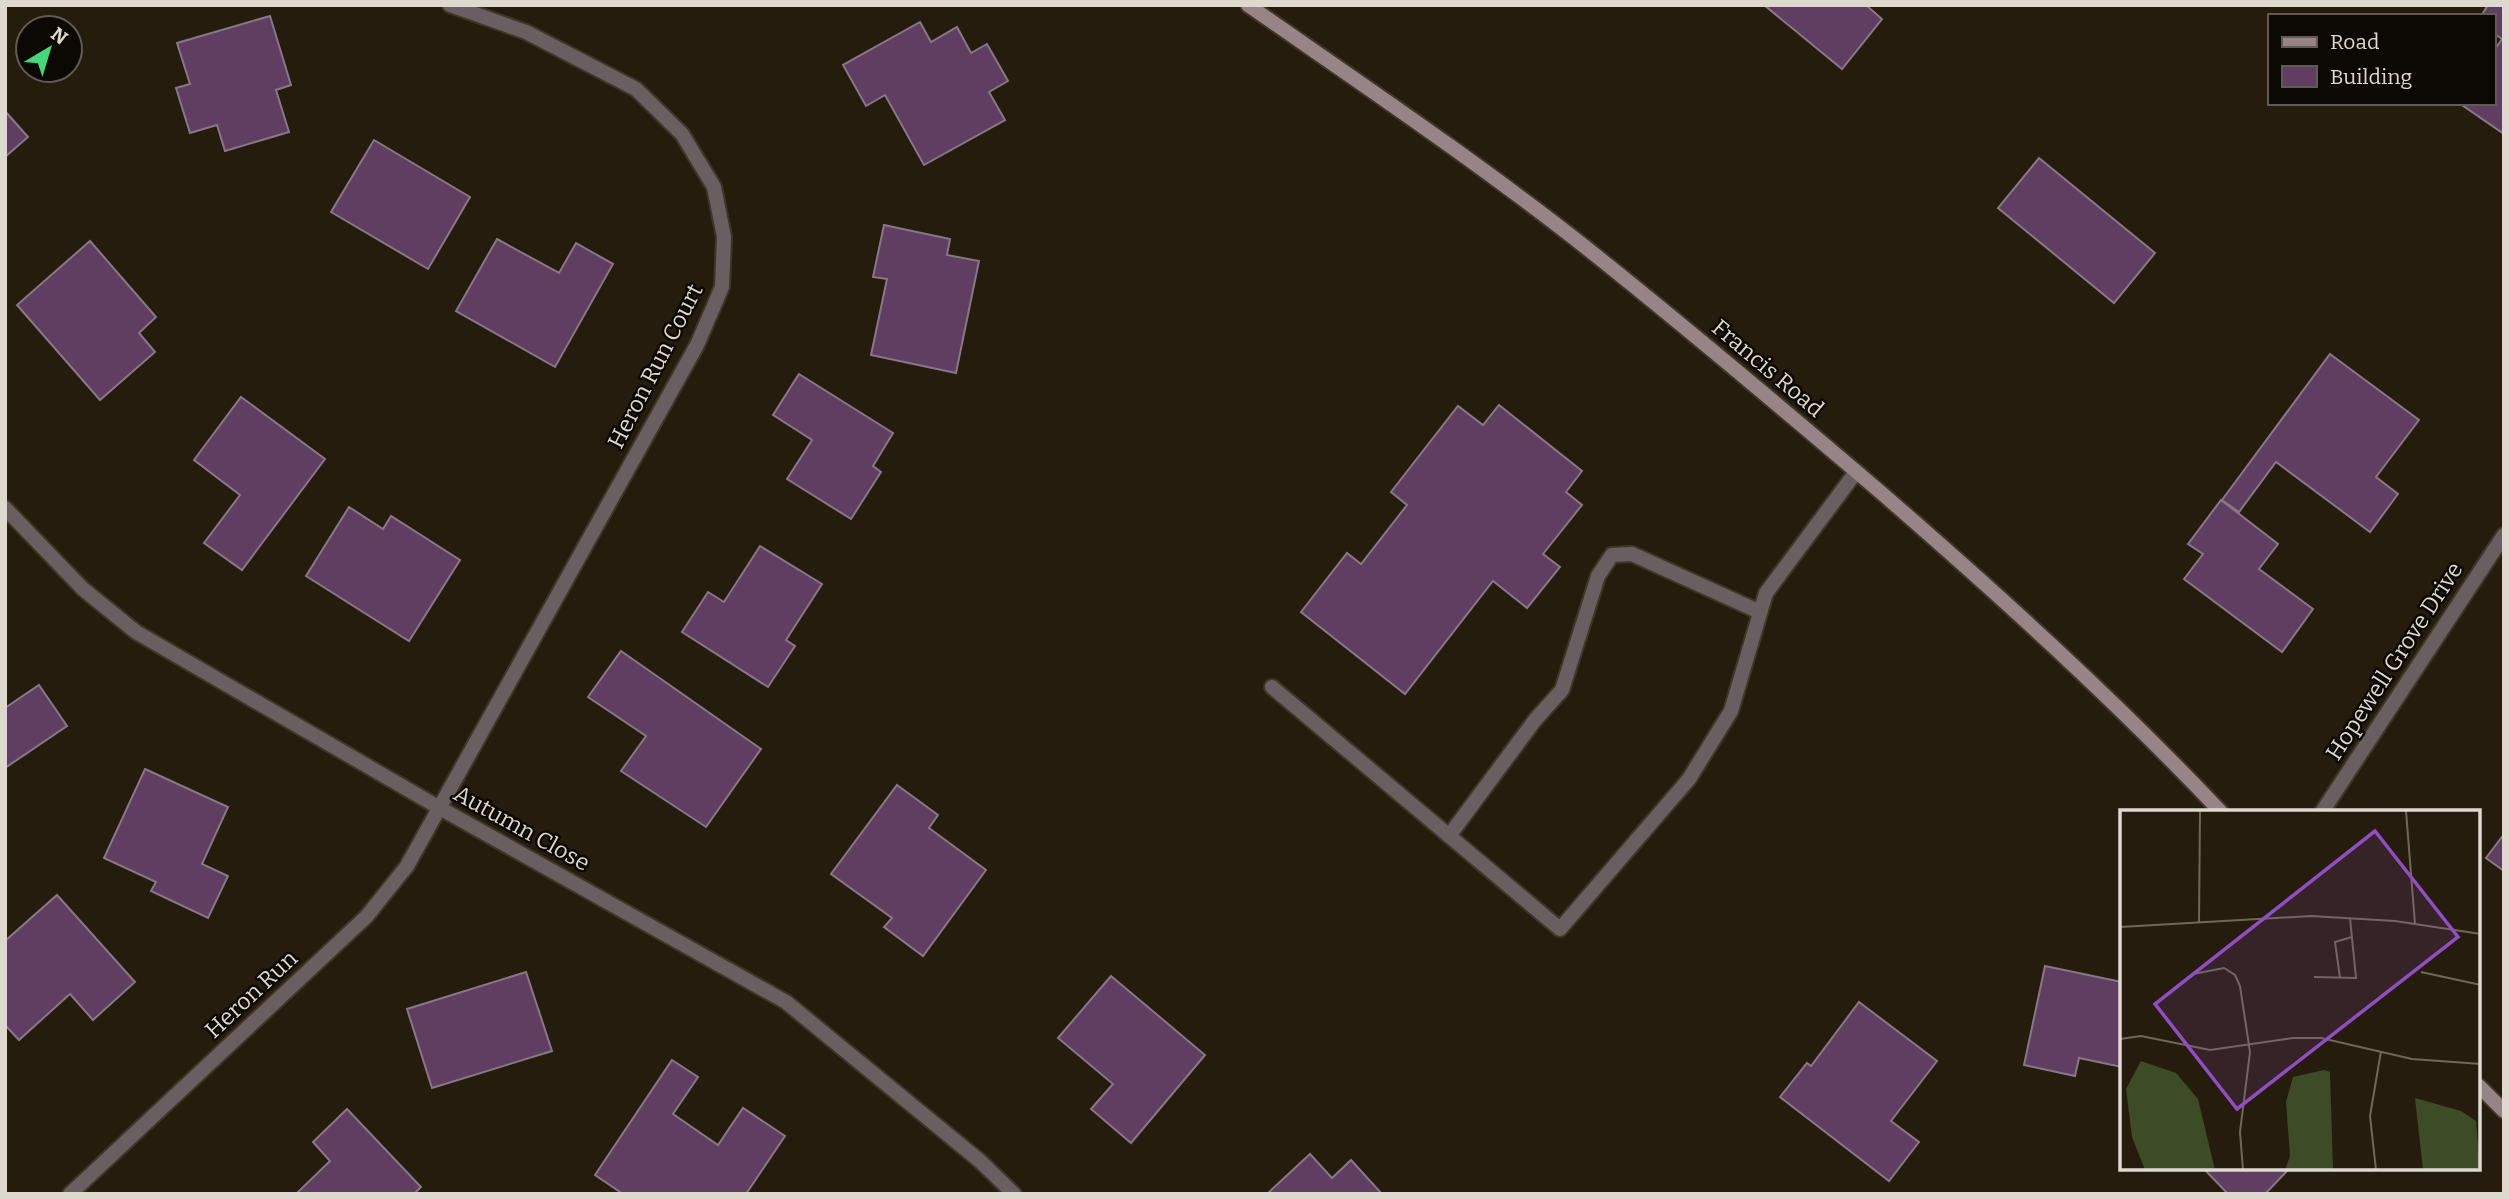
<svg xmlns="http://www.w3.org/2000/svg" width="2509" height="1199" font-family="Bitter,serif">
<rect width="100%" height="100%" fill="#261c0d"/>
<g fill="#603e61" stroke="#877787" stroke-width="2">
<polygon points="1764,5 1866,5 1882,19 1842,69"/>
<polygon points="2488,5 2504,5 2504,134 2459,103 2493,103 2493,52 2502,39 2493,33 2493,16 2481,16"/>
<polygon points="270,16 291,85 276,90 289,132 225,151 217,125 190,133 176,88 190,84 177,43"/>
<polygon points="920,22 931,42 957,27 971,53 987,44 1008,81 989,92 1005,120 924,165 885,95 866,106 843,65"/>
<polygon points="5,111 28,137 5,157"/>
<polygon points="374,140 470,197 428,269 331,212"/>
<polygon points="2039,158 2155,253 2114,303 1998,208"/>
<polygon points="884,225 950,239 947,255 979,261 956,373 871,355 887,279 873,277"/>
<polygon points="497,239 559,273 576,243 613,264 555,367 456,311"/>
<polygon points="90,241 156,317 139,333 155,352 100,400 17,305"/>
<polygon points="2330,354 2419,420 2376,477 2398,494 2370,532 2276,462 2239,512 2222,500"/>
<polygon points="799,374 893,433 873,466 881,472 851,519 787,479 812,440 773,415"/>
<polygon points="241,397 325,459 242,570 204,543 240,495 194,460"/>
<polygon points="1499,405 1582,471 1566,492 1582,505 1543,554 1560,567 1527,608 1493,581 1405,694 1301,612 1347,553 1361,564 1407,505 1391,492 1458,406 1483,425"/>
<polygon points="2221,500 2278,544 2259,569 2313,609 2282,652 2184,579 2203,554 2188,544"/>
<polygon points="349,507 383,529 391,516 460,560 409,641 306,576"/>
<polygon points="760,546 822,584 786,640 795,646 768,687 682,632 708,592 724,602"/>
<polygon points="621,651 761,749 706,827 621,771 646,736 588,697"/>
<polygon points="39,685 67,726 5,768 5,708"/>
<polygon points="145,769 228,807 202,864 228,876 208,918 151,891 156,882 104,858"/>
<polygon points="897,785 938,815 929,828 986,870 923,956 884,927 892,918 831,874"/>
<polygon points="2504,834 2504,871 2486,858"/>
<polygon points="57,895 135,982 93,1020 70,994 19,1040 5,1025 5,941"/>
<polygon points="2045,966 2122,982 2122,1067 2079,1058 2075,1076 2024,1065"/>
<polygon points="526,972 552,1051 432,1088 407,1009"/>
<polygon points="1111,976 1205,1055 1131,1143 1091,1109 1113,1084 1058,1038"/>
<polygon points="1859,1002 1937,1061 1891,1121 1919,1142 1889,1181 1780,1097 1807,1063 1811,1066"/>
<polygon points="672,1060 698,1077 673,1114 718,1145 743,1108 785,1136 746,1194 623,1194 595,1175"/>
<polygon points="347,1109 421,1187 414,1194 296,1194 330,1161 313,1142"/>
<polygon points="1310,1154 1332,1178 1351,1160 1382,1194 1267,1194"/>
<polygon points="2204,1169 2289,1169 2265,1194 2228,1194"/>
</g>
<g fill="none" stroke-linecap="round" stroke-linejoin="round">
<g stroke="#403628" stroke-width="18">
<g id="lane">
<polyline points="1272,687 1560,929 1689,779 1731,711 1766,593 1856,472"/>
<polyline points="1449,836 1535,720 1562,690 1598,576 1612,555 1632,554 1760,612"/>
</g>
</g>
<g stroke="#403628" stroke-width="18">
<g id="street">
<polyline points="5,508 83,589 136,632 438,807 786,1002 980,1161 1014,1194"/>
<polyline points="2322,812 2504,535"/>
<polyline points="70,1194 367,916 407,866 697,345 722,287 724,237 714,187 682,134 636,89 526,32 450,5"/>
</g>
</g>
<g stroke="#403628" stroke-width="18">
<g id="secondary">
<path d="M1248 5C1363 85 1479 163 1589 250 1687 328 1783 409 1878 490 1997 593 2113 698 2221 812"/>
<polyline points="2479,1086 2504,1111"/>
</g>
</g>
<use href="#lane" stroke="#6a5f60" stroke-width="14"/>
<use href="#street" stroke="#6a5f60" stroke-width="14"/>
<use href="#secondary" stroke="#968486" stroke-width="14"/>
</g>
<g text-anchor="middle" stroke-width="5" stroke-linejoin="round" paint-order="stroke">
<g font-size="23" fill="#dfd8ce" stroke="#0c0803">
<text transform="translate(655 366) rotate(-63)" y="8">Heron Run Court</text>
<text transform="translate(1768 368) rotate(40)" y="8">Francis Road</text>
<text transform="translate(2394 661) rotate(-57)" y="8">Hopewell Grove Drive</text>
<text transform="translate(522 828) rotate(29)" y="8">Autumn Close</text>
<text transform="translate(251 994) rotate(-43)" y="8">Heron Run</text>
</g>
</g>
<g transform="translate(2120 810)">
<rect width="360" height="360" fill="#261c0d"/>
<path d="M21 251 56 263 78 289 95 360H25L12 327 6 279ZM204 260 210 262 213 360H165L170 346 166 292 173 267ZM295 288 341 301 356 311 360 360H303Z" fill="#3e4b27"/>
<path fill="none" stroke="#70675a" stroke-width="2" d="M286 1 295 114M79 112 80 1M0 117 191 106 275 111 361 124M301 162 361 175M73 164 104 158 115 165 120 176 130 242 120 322 123 360M194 167 236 168 230 108M220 168 215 132 232 127M0 229 21 226 90 240 173 228H201L292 249 361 254M256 360 250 306 261 241"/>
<path fill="#8f4ec2" fill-opacity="0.15" stroke="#8f4ec2" stroke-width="3.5" d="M255 21 338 127 117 299 35 194Z"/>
<rect width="360" height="360" fill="none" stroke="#dfd8ce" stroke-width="3.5"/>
</g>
<rect width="2509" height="1199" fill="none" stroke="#dfd8ce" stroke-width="14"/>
<rect x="2268" y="14" width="228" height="91" fill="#0c0803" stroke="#605b54" stroke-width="2"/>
<rect x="2282" y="37" width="35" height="10" fill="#968486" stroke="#605b54" stroke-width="2"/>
<text x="2330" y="49" font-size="21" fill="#dfd8ce">Road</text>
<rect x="2282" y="66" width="35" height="21" fill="#603e61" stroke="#605b54" stroke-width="2"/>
<text x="2330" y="84" font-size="21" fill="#dfd8ce">Building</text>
<g transform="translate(49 49) rotate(38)"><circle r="33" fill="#0c0803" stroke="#605b54" stroke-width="2"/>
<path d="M0-5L12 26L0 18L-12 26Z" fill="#45d77a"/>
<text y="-10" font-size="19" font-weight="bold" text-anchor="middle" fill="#dfd8ce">N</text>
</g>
</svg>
